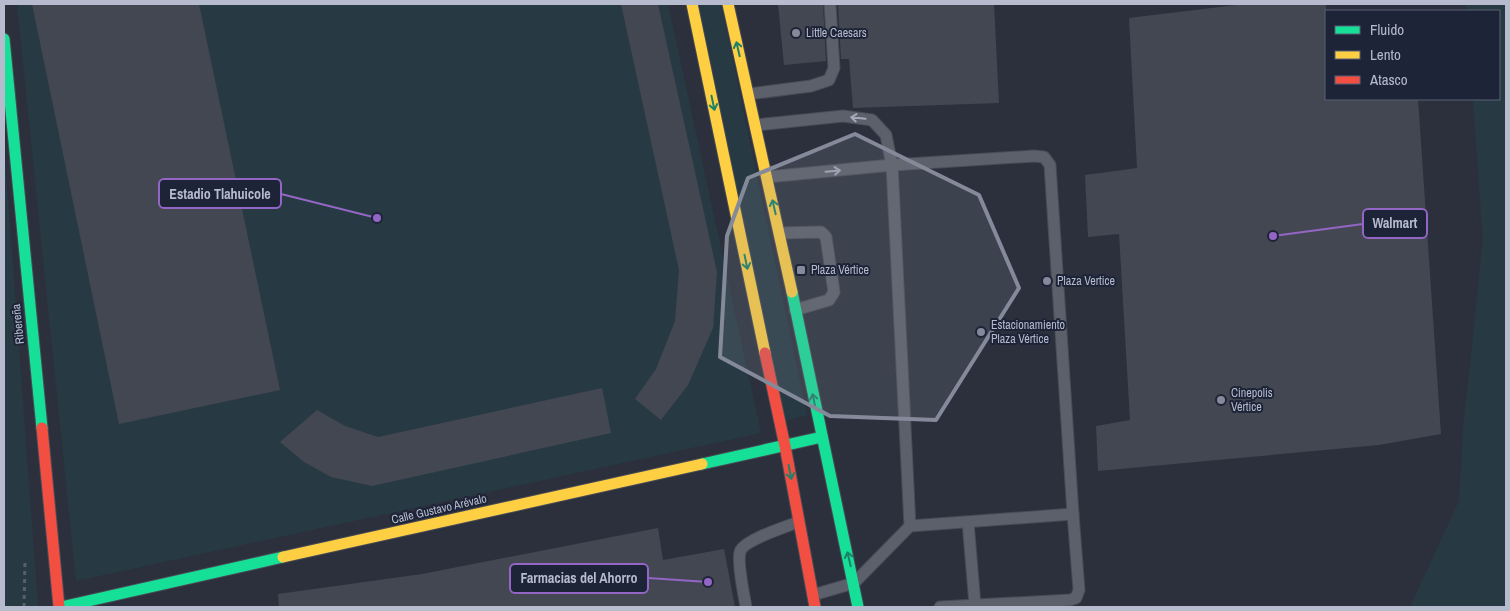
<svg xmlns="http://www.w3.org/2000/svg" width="1510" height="611" font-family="'Archivo Narrow',sans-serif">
<rect width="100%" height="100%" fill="#2b303c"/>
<g fill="#273a43">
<polygon points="17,4 668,4 761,433 76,581"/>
<polygon points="697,4 721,4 807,415 785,421"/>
<polygon points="1466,4 1506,4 1506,607 1410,607 1459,501 1463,430 1483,241 1473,99 1499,99 1499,11 1466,11"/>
<polygon points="4,144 38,607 4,607"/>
</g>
<g fill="#434752">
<polygon points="32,4 199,4 280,390 119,424"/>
<polygon points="621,4 658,4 717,272 713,328 688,385 661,420 635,399 656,369 675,321 679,270"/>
<polygon points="778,4 823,4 826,61 784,65"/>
<polygon points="838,4 994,4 999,103 853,108 849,59 841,59"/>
<polygon points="1244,4 1326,4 1326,99 1418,99 1441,434 1379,445 1098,471 1096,426 1130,420 1119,234 1088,237 1085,175 1137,168 1129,18"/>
<polygon points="602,388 611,433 372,486 331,477 304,462 280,442 317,410 345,426 378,437"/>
<polygon points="658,528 663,560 724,549 735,607 279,607 278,594 422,574"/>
</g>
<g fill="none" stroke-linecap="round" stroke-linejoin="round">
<g stroke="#484b55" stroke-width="13">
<g id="lane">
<polyline points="749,94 811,86 829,80 834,68 830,4"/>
<polyline points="756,125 843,116 872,120 886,135 892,165 910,526"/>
<polyline points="767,177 892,165 1034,156 1044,157 1050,165 1073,514 910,526 854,583 813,595"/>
<polyline points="780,233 821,232 826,237 834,292 829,300 795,310"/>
<polyline points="968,522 975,605"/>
<path d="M746 607C744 595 737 563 740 552 743 540 786 527 798 522"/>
<polyline points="940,607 1070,600 1076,598 1079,590 1073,514"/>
</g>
</g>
<g stroke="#484b55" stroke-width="13">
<g id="fast">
<polyline points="4,39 42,428"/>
<polyline points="792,292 858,607"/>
<polyline points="702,464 822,437"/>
<polyline points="61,607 283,557"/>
</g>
</g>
<g stroke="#484b55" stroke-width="13">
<g id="slow">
<polyline points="692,4 765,353"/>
<polyline points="728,4 792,292"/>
<polyline points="283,557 702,464"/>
</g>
</g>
<g stroke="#484b55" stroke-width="13">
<g id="jam">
<polyline points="765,353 785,446 815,607"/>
<polyline points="42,428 59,607"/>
</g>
</g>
<polyline stroke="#5a5e67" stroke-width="3" stroke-dasharray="4 4" stroke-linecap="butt" points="24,607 25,562"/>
<use href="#lane" stroke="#5c606a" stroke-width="11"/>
<use href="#fast" stroke="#16e098" stroke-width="11"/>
<use href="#slow" stroke="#ffcf43" stroke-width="11"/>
<use href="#jam" stroke="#f24e42" stroke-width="11"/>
</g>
<defs><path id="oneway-shaft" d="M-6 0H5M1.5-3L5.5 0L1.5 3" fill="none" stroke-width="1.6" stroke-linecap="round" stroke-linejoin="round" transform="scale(1.25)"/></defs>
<g stroke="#1a8268">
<use href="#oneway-shaft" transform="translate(738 49) rotate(-103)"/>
<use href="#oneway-shaft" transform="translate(713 103) rotate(78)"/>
<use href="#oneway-shaft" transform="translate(774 207) rotate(-103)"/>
<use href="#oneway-shaft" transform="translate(746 262) rotate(78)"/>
<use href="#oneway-shaft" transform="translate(814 401) rotate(-102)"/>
<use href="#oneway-shaft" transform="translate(790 472) rotate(79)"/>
<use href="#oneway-shaft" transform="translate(849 559) rotate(-103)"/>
</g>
<g stroke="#a4a9b9">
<use href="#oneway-shaft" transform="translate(858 118) rotate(-174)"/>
<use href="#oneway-shaft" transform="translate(833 171) rotate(-5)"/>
</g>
<path fill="#858a9a" fill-opacity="0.2" stroke="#858a9a" stroke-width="4" stroke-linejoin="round" d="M855 134 979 195 1019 288 936 420 830 416 720 357 727 236 748 178Z"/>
<g fill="#858a9a" stroke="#1d2438" stroke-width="2">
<circle cx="796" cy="33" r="5"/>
<rect x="796" y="265" width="10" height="10" rx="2.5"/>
<circle cx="1047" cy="281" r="5"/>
<circle cx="981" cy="332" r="5"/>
<circle cx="1221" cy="400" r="5"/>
</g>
<g text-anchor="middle" stroke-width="4" stroke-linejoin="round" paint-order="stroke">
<g font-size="12" fill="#b6bbcd" stroke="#1d2438" text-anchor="start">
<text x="806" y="37">Little Caesars</text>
<text x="811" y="274">Plaza Vértice</text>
<text x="1057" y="285">Plaza Vertice</text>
<text x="991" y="329">Estacionamiento<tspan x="991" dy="14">Plaza Vértice</tspan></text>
<text x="1231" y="397">Cinepolis<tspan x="1231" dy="14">Vértice</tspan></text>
</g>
<g font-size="12" fill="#b6bbcd" stroke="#1d2438">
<text transform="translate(18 324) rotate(-96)" y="4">Ribereña</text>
<text transform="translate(439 509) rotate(-13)" y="4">Calle Gustavo Arévalo</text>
</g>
</g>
<path fill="none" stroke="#9365c5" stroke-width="2" d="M377 218L281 194M1273 236L1363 224M708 582L648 578"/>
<g fill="#9365c5" stroke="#1d2438" stroke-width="2">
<circle cx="377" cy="218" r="5"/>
<circle cx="1273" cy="236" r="5"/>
<circle cx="708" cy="582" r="5"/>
</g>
<g fill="#1d2438" stroke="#9365c5" stroke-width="2">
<rect x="159" y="179" width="122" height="29" rx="5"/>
<rect x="1363" y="209" width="64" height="29" rx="5"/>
<rect x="510" y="564" width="138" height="29" rx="5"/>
</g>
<g font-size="14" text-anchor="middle" font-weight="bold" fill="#b6bbcd">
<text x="220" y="199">Estadio Tlahuicole</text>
<text x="1395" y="228">Walmart</text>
<text x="579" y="583">Farmacias del Ahorro</text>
</g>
<rect width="1510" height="611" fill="none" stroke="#b6bbcd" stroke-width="10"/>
<rect x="1325" y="10" width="175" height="90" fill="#1d2438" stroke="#5a6074"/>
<rect x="1335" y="26" width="25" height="8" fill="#16e098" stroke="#5a6074"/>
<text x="1370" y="35" font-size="15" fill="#b6bbcd">Fluido</text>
<rect x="1335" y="51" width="25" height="8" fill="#ffcf43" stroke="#5a6074"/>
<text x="1370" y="60" font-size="15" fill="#b6bbcd">Lento</text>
<rect x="1335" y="76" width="25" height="8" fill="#f24e42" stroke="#5a6074"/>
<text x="1370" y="85" font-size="15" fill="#b6bbcd">Atasco</text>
</svg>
